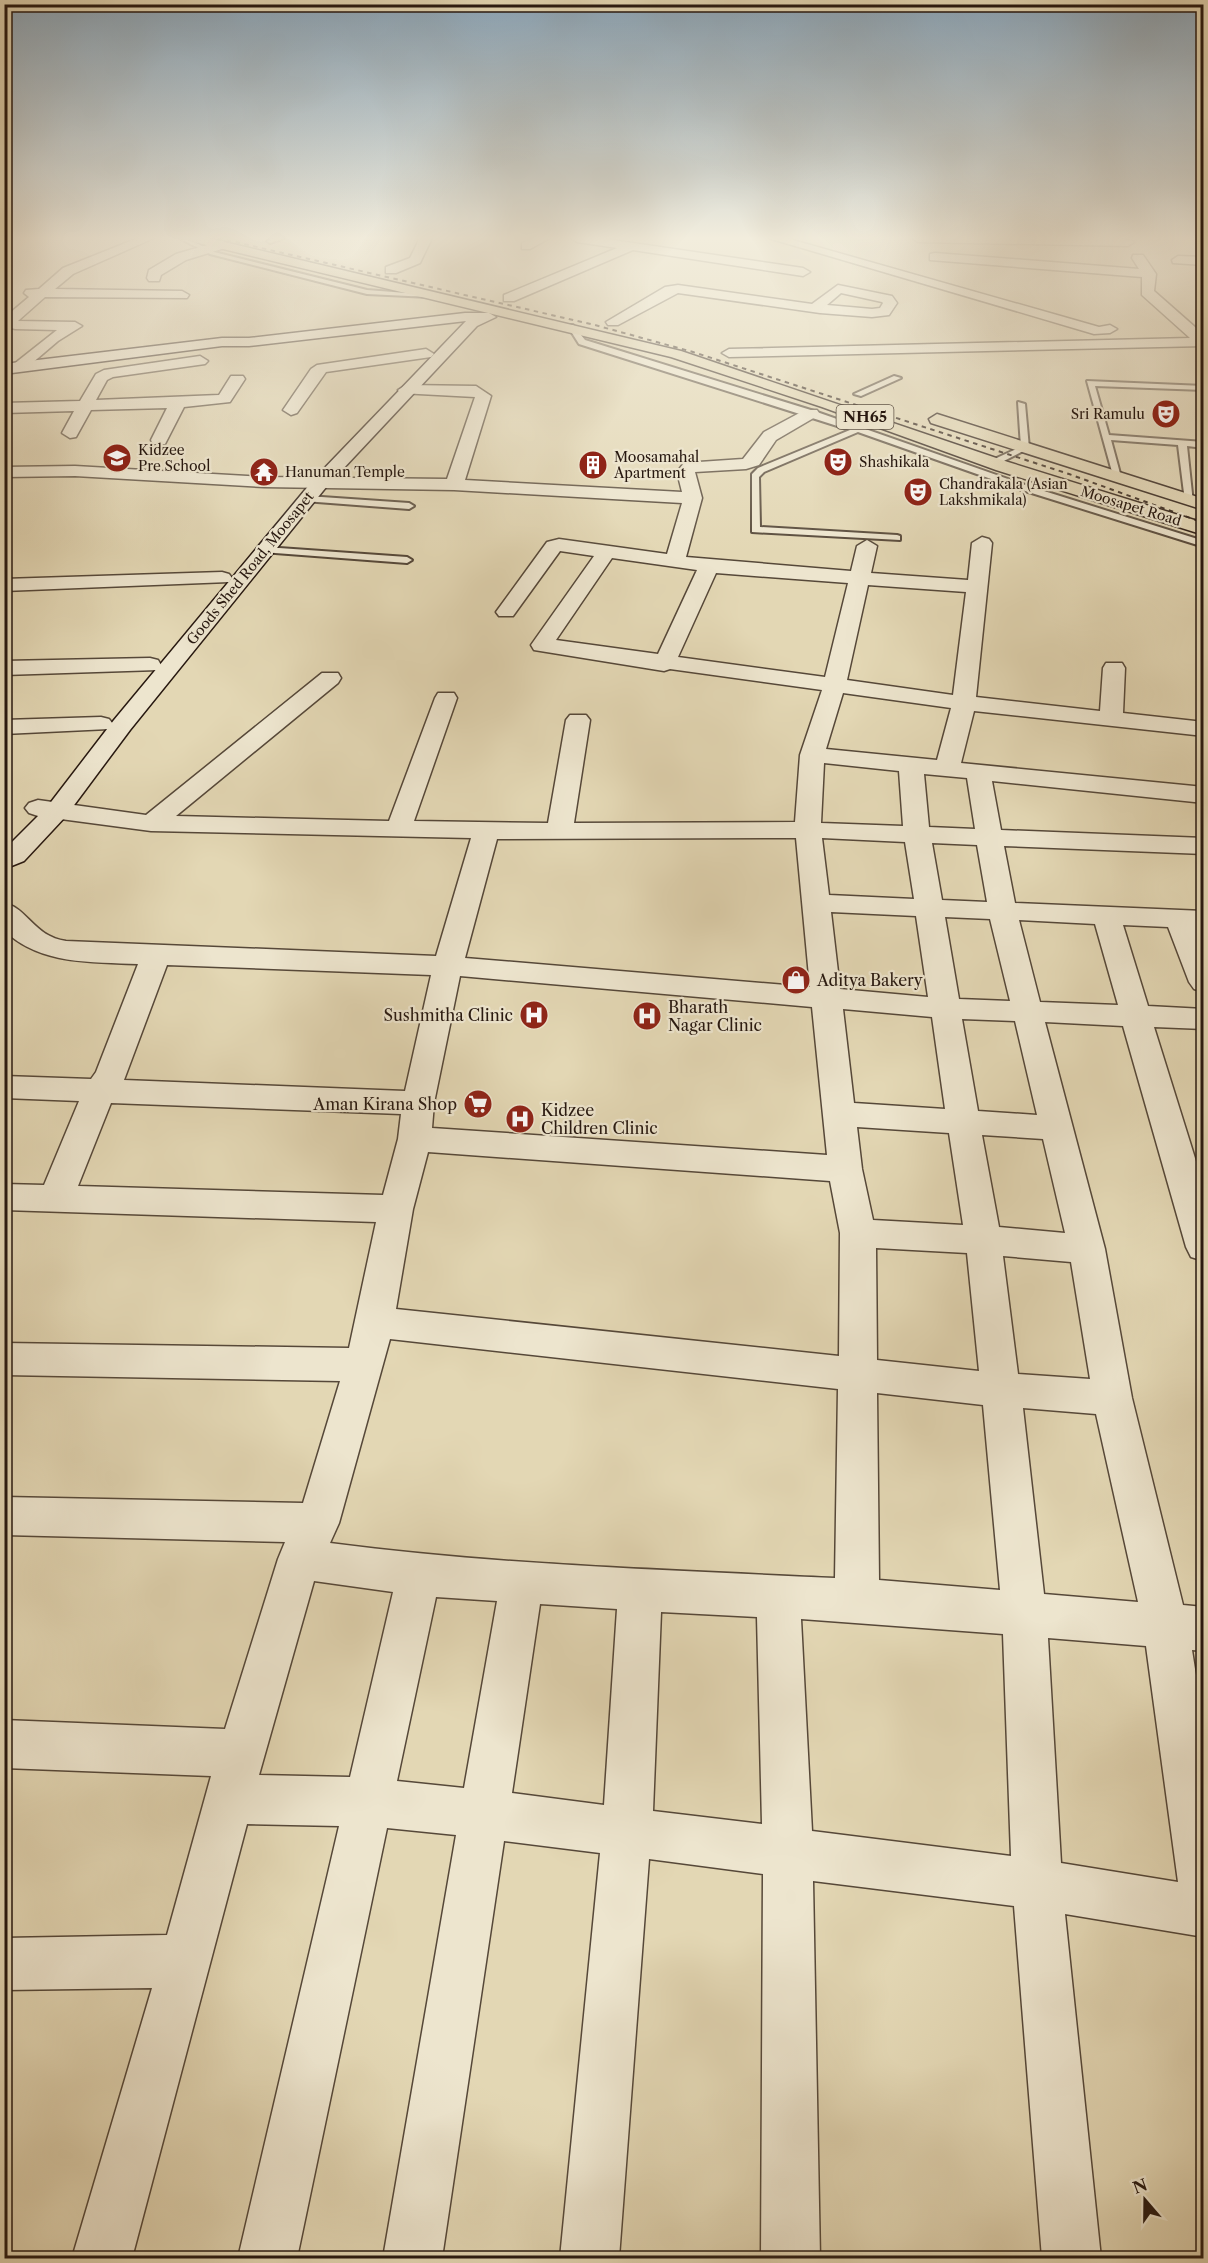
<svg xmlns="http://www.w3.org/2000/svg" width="1208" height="2263" font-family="'Libre Caslon Text',serif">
<rect width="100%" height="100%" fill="#e3d7b4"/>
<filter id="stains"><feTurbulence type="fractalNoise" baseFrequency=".00333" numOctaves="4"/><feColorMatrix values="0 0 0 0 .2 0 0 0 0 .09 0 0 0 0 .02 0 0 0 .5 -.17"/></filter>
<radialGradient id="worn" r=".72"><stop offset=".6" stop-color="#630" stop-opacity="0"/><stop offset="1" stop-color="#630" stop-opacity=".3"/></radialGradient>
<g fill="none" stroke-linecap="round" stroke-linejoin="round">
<g stroke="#564839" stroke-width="4">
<g id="lane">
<polygon points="179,238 186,238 214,252 367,290 432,295 429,297 367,294 210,254"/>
<polygon points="275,238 284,238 270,243 267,241"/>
<polygon points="567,325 573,325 585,340 814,411 1028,486 1204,541 1204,547 1022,490 858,432 764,472 759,477 760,527 897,535 900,536 900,540 752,532 752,474 758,468 850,430 579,344"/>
<polygon points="894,376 901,378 861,396 854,394"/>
<polygon points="1087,381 1204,386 1204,390 1095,386 1109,435 1204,442 1204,448 1187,446 1193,503 1185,501 1178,445 1111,440 1121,477 1114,479"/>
<polygon points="1018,402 1025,404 1029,448 996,465 990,465 990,461 1021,447"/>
<polygon points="307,496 409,503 414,506 409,509 304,501 304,497"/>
<polygon points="265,547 407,557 412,560 407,563 262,552 260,550"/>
</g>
</g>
<g stroke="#564839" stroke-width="3">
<g id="street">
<polygon points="138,238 154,238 73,274 55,289 182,291 189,295 187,298 45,297 18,321 75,322 82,326 58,341 24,370 14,370 11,367 14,364 57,330 15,329 4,326 4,318 29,297 24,293 26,290 39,289 63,268"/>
<polygon points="420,238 432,238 420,263 396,273 386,273 386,267 410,258"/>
<polygon points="535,238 550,238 530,249 522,249 522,243"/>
<polygon points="571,238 599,238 803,268 810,272 803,276 633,250 514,301 504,301 504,295 617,248 577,242"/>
<polygon points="768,238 786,238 1071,319 1099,327 1110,325 1117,329 1110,333 1094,334"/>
<path d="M912 238C936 236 1126 234 1134 242L1128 246 918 242Z"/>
<polygon points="221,241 225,242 225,248 186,260 161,275 159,281 149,281 147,278 149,270 176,254"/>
<polygon points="935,253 1139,269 1132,258 1133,255 1143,255 1156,274 1154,291 1204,335 1204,346 729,357 722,353 729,349 1190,338 1142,295 1142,277 930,260 930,254"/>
<polygon points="1178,256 1204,257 1204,265 1173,263 1172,260"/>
<path d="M678 285 812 304 838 285 892 296 897 303 889 315 872 317 820 313 678 293 618 325H608L606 322 665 287ZM841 293 882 302 883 303 880 308 872 309 827 305Z"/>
<polygon points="426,349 434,354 431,357 326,372 297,413 291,415 283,410 311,369 317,365"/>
<polygon points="200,356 208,361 205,364 113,377 107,380 96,400 219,395 231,376 243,376 245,379 230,402 184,407 165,444 153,444 151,440 167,408 91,410 76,437 70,438 62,433 74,411 4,413 4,403 80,401 96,374 104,370"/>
<path d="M406 385 476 386 491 396 465 480 682 492 677 472 684 463 743 459 764 432 805 410H817L819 413 817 416 776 440 759 465 746 469 695 472 702 498 686 557 851 571 857 546 867 540 877 546 871 573 968 580 972 543 982 537 989 539 992 543 976 697 1100 711 1103 668 1106 663H1122L1125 668 1123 713 1204 722V736L974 711 961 763 1204 787V803L992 781 1001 830 1204 838V854L1004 846 1015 903 1204 911V929L1196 928 1204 945V992L1194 989 1189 982 1168 927 1123 925 1148 1006 1204 1009V1029L1154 1027 1204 1187V1261L1191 1257 1186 1247 1123 1026 1045 1022 1105 1249 1132 1398 1183 1605 1204 1607V1651L1192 1650 1204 1726V1937L1065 1914 1101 2258H1042L1014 1906 813 1881 820 2258H761L763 1874 649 1859 619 2258H560L600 1853 504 1841 442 2258H383L456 1835 387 1828 297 2258H238L339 1826 247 1824 132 2258H72L152 1988 4 1990V1938L167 1935 211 1776 4 1768V1720L225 1729 278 1559 285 1542 4 1535V1497L303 1503 340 1381 4 1375V1343L349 1348 376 1222 4 1210V1184L44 1185 79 1101 4 1098V1076L91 1079 96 1072 138 964C92 962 39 965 4 930V903C28 908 33 936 66 941L436 956 471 838 151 831 38 816 29 813 25 808 29 803 38 800 146 815 322 673H338L341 678 338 683 176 816 389 821 435 698 438 693H454L457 698 414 821 548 823 566 720 570 715H586L590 720 574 823 795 822 800 755 822 690 670 669 664 671 534 650 531 645 594 556 560 551 513 616H499L496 612 547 542 559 539 667 554 682 503 454 490 264 487 75 476 4 477V467L75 466 264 477 447 479 475 397 400 393 398 390ZM612 558 697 570 658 654 556 640ZM716 573 848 583 825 677 678 657ZM868 585 966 592 953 695 847 680ZM843 693 951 708 937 760 826 749ZM824 763 899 771 903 826 821 823ZM924 774 967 778 975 829 929 827ZM796 838 810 987 465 958 497 839ZM822 838 905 842 914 899 829 895ZM932 843 977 845 987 902 942 900ZM831 912 916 916 928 997 840 989ZM945 917 990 919 1010 1001 959 999ZM1019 920 1095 924 1118 1005 1040 1002ZM167 965 431 975 405 1091 124 1080ZM460 976 812 1007 827 1155 432 1128 434 1103ZM843 1009 932 1017 945 1109 854 1103ZM962 1019 1015 1021 1037 1115 978 1111ZM111 1103 401 1114 398 1139 383 1195 78 1186ZM857 1127 949 1133 963 1225 873 1220 862 1169ZM982 1135 1043 1139 1065 1233 999 1227ZM428 1152 830 1181 840 1233 839 1356 396 1309 413 1209ZM876 1248 967 1253 979 1371 877 1360ZM1003 1256 1071 1262 1090 1379 1018 1374ZM390 1339 838 1389 835 1578C667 1570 498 1565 330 1543L339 1523ZM877 1393 983 1405 1000 1590 879 1580ZM1023 1408 1096 1414 1138 1602 1044 1594ZM314 1581 393 1592 350 1777 259 1775ZM436 1597 497 1601 464 1788 397 1781ZM540 1604 617 1609 604 1805 512 1793ZM661 1612 757 1617 762 1824 653 1811ZM801 1619 1003 1634 1011 1856 812 1831ZM1048 1638 1146 1646 1178 1882 1061 1863Z"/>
<polygon points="222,572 229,574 232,578 229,582 4,591 4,579"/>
<polygon points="150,658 158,660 161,665 158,670 4,675 4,661"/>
<polygon points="101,717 109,719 113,724 109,729 4,734 4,720"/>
</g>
</g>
<g stroke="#271810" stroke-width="3">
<polygon id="secondary" points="465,313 489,313 496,317 477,326 327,486 130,730 66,816 24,861 4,869 4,850 48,806 114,720 315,478 466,321 249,346 222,346 4,374 4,364 222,338 249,338"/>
</g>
<g stroke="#271810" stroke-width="3">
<g id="highway">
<polygon points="188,238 208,238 681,351 1008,462 1204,523 1204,535 996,470 822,407 671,357 194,242"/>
<polygon points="937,414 1204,499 1204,510 931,423 929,419"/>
</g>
</g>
<use href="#lane" fill="#ede5ce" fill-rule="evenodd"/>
<use href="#street" fill="#ede5ce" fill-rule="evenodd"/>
<use href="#secondary" fill="#ede5ce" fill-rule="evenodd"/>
<use href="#highway" fill="#e3d7b4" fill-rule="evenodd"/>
<polyline stroke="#271810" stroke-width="2" stroke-dasharray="4.5 4.5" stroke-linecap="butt" points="218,238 595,325 693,352 1069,474 1204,523"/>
</g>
<linearGradient id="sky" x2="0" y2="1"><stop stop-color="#8ca8bd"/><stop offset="0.43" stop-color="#f2eddd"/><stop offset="1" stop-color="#f2eddd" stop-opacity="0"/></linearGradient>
<rect width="1208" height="554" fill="url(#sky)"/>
<defs>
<g id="theatre-disc" transform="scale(1.5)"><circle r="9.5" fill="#8f2418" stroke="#ede5ce"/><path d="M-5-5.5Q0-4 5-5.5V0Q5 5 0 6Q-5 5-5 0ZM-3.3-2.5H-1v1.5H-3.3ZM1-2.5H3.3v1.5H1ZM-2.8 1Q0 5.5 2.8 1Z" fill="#fff"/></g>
<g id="school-disc" transform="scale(1.5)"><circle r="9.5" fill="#8f2418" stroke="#ede5ce"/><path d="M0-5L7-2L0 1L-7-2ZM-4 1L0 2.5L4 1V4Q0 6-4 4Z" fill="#fff"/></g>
<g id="building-disc" transform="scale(1.5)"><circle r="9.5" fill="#8f2418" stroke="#ede5ce"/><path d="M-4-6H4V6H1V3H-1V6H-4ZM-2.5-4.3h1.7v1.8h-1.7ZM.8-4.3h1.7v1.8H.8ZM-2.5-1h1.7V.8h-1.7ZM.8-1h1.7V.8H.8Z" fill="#fff"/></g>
<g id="temple-disc" transform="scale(1.5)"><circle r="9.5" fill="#8f2418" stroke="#ede5ce"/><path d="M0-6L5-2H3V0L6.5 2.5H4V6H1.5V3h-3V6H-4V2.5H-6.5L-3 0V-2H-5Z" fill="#fff"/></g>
<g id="shop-disc" transform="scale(1.5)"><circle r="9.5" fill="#8f2418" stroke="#ede5ce"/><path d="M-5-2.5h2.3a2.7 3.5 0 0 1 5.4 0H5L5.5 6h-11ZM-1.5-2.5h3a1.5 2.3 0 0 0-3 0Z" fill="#fff"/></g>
<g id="hospital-disc" transform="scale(1.5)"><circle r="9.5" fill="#8f2418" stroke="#ede5ce"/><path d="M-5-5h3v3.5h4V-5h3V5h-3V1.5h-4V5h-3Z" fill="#fff"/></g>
<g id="supermarket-disc" transform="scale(1.5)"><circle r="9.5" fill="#8f2418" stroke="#ede5ce"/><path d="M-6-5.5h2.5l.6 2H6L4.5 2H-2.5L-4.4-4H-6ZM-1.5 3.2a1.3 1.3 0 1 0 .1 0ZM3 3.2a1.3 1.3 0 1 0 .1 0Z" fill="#fff"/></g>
</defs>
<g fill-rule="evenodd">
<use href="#theatre-disc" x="1166" y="414"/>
<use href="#school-disc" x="117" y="458"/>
<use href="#theatre-disc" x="838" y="462"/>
<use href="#building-disc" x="593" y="465"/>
<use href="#temple-disc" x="264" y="472"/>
<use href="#theatre-disc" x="918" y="492"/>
<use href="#shop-disc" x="796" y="980"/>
<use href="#hospital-disc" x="534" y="1015"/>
<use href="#hospital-disc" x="647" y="1016"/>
<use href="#supermarket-disc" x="478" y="1104"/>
<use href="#hospital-disc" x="520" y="1119"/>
</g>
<g text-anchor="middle" stroke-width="4.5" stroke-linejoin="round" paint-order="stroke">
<g font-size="14" fill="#271810" stroke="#ede5ce" text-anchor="start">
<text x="1145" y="419" text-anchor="end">Sri Ramulu</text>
<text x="138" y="455">Kidzee<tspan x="138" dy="16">Pre School</tspan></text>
<text x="614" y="462">Moosamahal<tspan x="614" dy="16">Apartment</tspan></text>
<text x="859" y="467">Shashikala</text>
<text x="285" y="477">Hanuman Temple</text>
<text x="939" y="489">Chandrakala (Asian<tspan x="939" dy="16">Lakshmikala)</tspan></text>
</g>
<g font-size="14" fill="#271810" stroke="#ede5ce">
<text transform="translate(1131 506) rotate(17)" y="5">Moosapet Road</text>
<text transform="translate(250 568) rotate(-51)" y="5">Goods Shed Road, Moosapet</text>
</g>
<rect fill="#ede5ce" stroke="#625649" stroke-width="1.5" x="836.5" y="405" width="57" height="24" rx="4.5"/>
<g font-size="15" font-weight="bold" fill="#271810">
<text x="865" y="422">NH65</text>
</g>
<g font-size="16" fill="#271810" stroke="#ede5ce" text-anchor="start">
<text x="817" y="986">Aditya Bakery</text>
<text x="668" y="1013">Bharath<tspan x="668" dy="18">Nagar Clinic</tspan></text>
<text x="513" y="1021" text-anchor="end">Sushmitha Clinic</text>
<text x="457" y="1110" text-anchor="end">Aman Kirana Shop</text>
<text x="541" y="1116">Kidzee<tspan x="541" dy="18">Children Clinic</tspan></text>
</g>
</g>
<rect width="1208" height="2263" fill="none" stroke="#e3d7b4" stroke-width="24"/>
<rect x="6" y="6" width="1196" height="2251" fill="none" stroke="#271810" stroke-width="3"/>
<rect x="12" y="12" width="1184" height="2239" fill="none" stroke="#271810" stroke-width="1.5"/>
<g transform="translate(1145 2200) rotate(340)" stroke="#ede5ce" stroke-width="4.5" paint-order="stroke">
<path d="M0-4.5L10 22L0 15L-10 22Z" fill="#271810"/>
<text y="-9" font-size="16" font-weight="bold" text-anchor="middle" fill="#271810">N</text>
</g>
<rect width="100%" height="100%" filter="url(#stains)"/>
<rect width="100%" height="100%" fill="url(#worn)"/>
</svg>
